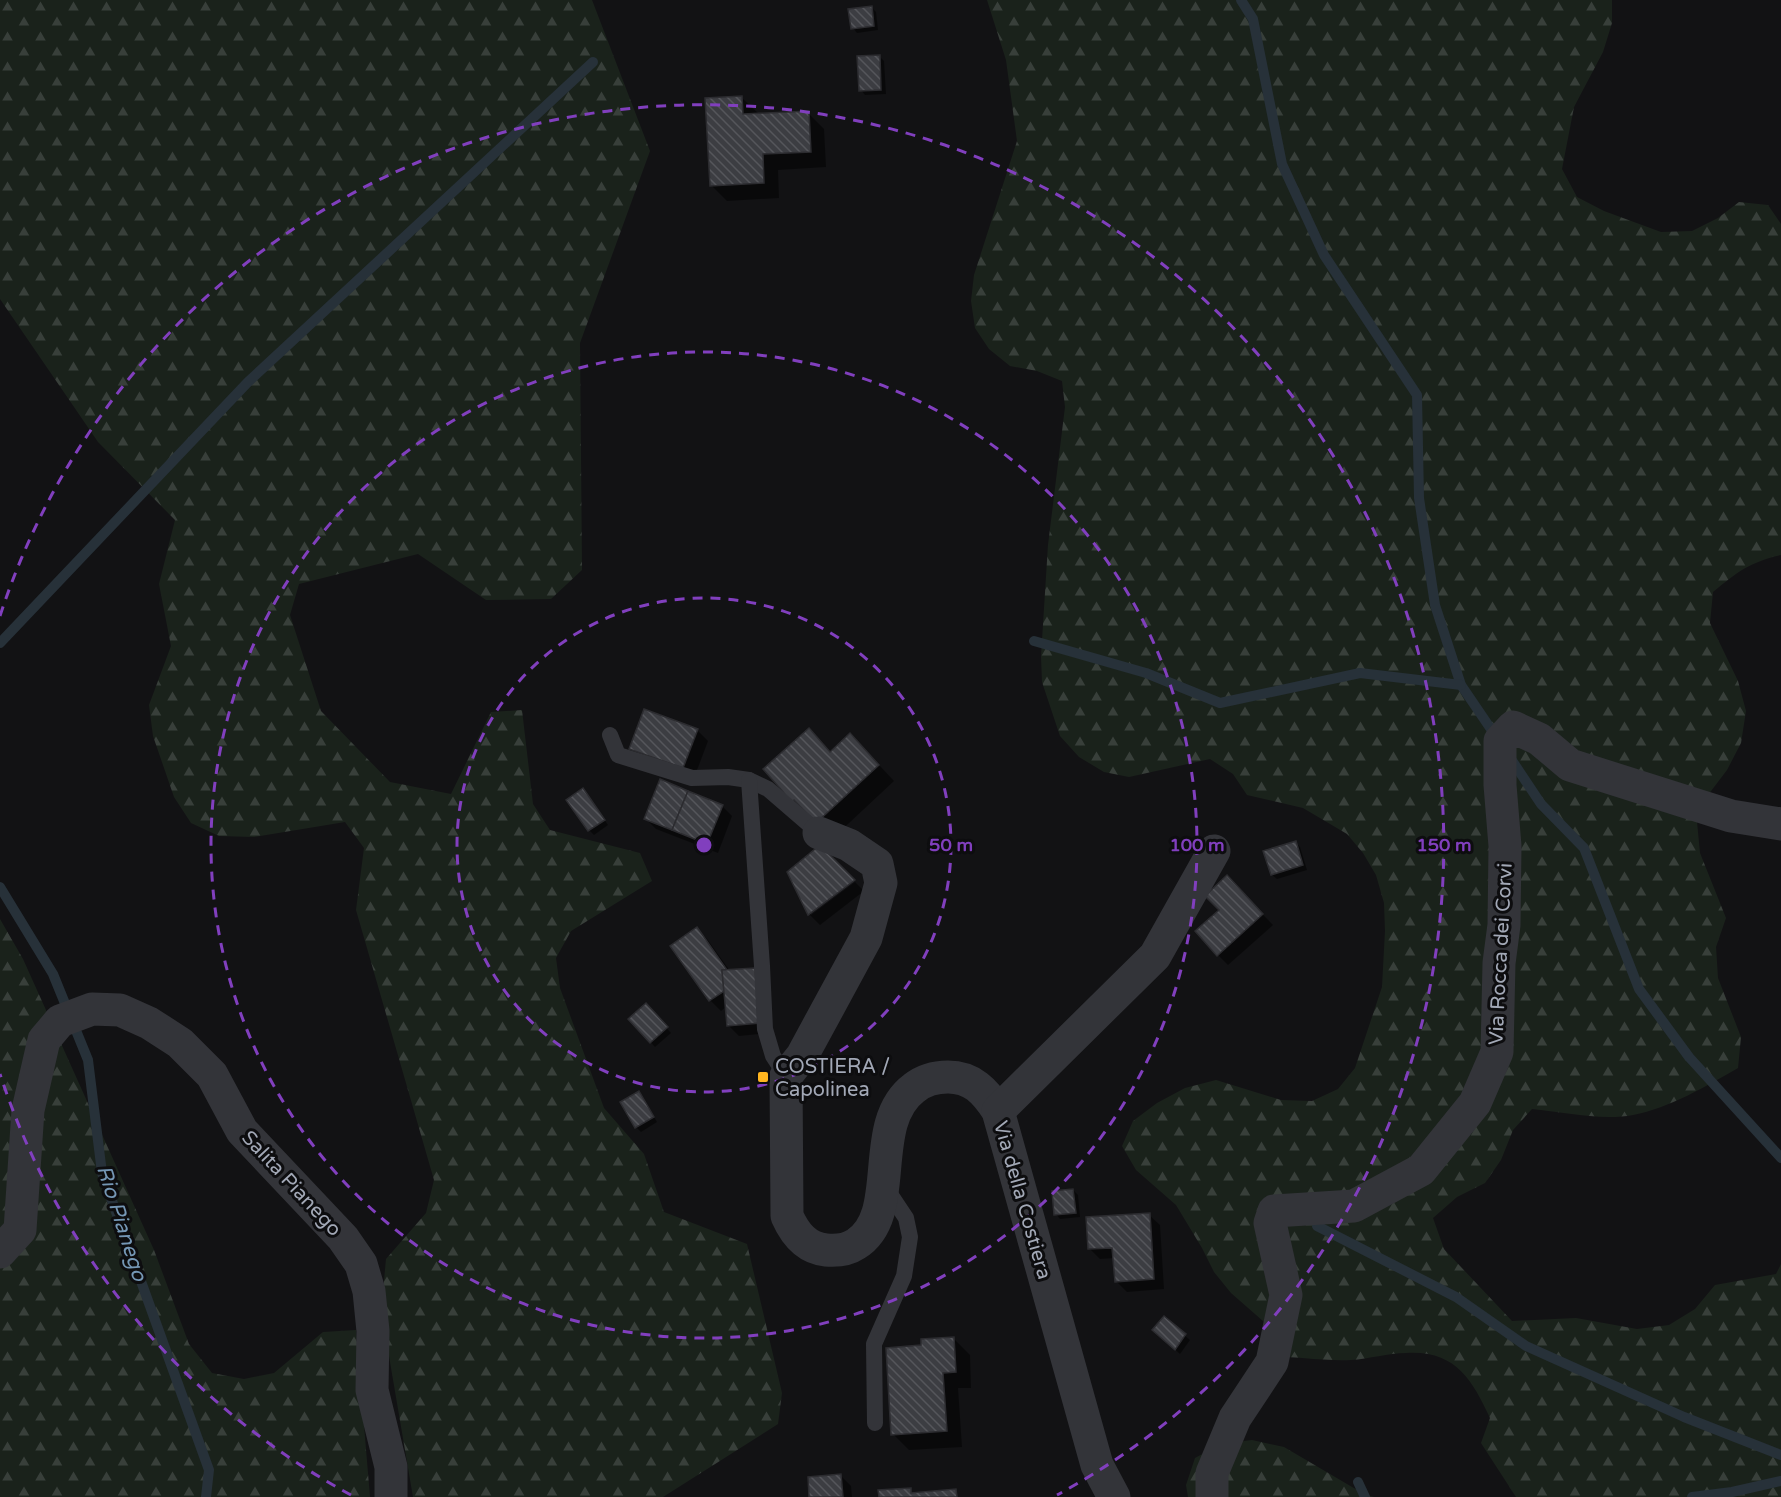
<svg xmlns="http://www.w3.org/2000/svg" width="1781" height="1497" font-family="'Varela Round',sans-serif">
<defs>
<pattern id="forest-firs" width="22" height="20" patternUnits="userSpaceOnUse" patternTransform="scale(1.5)"><rect width="22" height="20" fill="#1a221b"/><path d="M5 1l3.5 6h-7zM16 11l3.5 6h-7z" fill="#383f3a"/></pattern>
<pattern id="building-back-hatch" width="6" height="6" patternUnits="userSpaceOnUse" patternTransform="scale(1.5)"><rect width="6" height="6" fill="#3c3d42"/><path d="M-1 5l2 2M0 0l6 6M5-1l2 2" fill="none" stroke="#55565b"/></pattern>
</defs>
<rect width="100%" height="100%" fill="#121214"/>
<g fill="url(#forest-firs)">
<polygon points="0,0 592,0 650,151 580,343 582,570 551,599 486,600 418,554 299,584 290,615 321,711 390,782 451,794 491,712 522,710 533,804 550,830 640,853 652,881 571,931 556,958 560,988 604,1108 644,1154 664,1212 747,1244 782,1393 778,1424 663,1497 413,1497 389,1356 383,1292 386,1259 426,1213 434,1180 356,910 364,848 345,822 254,837 219,836 191,823 174,797 153,736 149,705 171,646 159,584 175,520 98,442 0,299"/>
<path d="M987 0H1612V23L1603 52 1574 107 1562 169 1577 197 1604 211 1661 232 1692 231 1718 218 1739 202 1768 205 1781 224V555C1750 562 1737 572 1713 592L1710 623 1738 681 1746 711 1741 743 1727 770 1708 795 1697 822 1700 853 1726 918 1716 947 1718 978 1741 1037 1738 1068C1706 1086 1670 1108 1633 1115 1602 1121 1563 1112 1532 1109L1513 1130 1501 1160 1485 1183 1457 1197 1433 1218 1444 1249 1512 1321 1576 1318 1637 1329 1669 1325 1695 1309 1715 1285 1776 1274 1781 1264V1497H1516L1481 1443 1490 1418C1472 1379 1455 1350 1406 1353 1388 1353 1369 1359 1351 1360 1329 1361 1307 1358 1286 1357L1271 1328 1231 1293 1214 1272 1202 1248 1176 1205 1136 1170 1122 1146 1133 1121 1157 1103 1185 1088 1216 1080 1281 1100 1312 1101 1338 1089 1355 1068 1382 987 1385 931 1384 903 1376 875 1363 853 1347 834 1303 808 1247 795 1233 774 1210 759 1129 777 1104 772 1079 757 1060 736 1042 682 1041 656 1048 545 1065 407 1062 381 1037 371 1010 366 989 349 975 328 971 301 974 275 1017 141 1006 60Z"/>
<polygon points="0,919 23,959 154,1250 189,1344 212,1373 244,1379 274,1373 323,1332 356,1330 370,1497 0,1497"/>
<polygon points="1252,1440 1284,1447 1364,1494 1374,1497 1188,1497 1186,1485 1195,1458 1221,1444"/>
</g>
<g fill="#0007">
<polygon points="871,7 876,12 878,30 857,33 853,28"/>
<polygon points="879,56 884,61 886,94 865,95 861,90"/>
<polygon points="742,98 758,113 808,113 824,129 826,167 778,170 779,198 727,201 711,185"/>
<polygon points="697,730 708,741 694,778 642,759 631,748"/>
<polygon points="809,730 831,753 866,751 894,781 833,838 793,801"/>
<polygon points="588,795 608,825 594,835 589,830"/>
<polygon points="722,806 732,816 718,853 656,829 645,818"/>
<polygon points="1295,842 1300,847 1307,870 1277,879 1272,875"/>
<polygon points="789,872 811,911 811,915 855,882 864,891 820,925 810,915"/>
<polygon points="1237,888 1273,925 1228,965 1218,955 1221,910"/>
<polygon points="697,929 707,939 730,971 770,1033 739,1036 729,1026 727,1006 721,1011 710,1000 672,947"/>
<polygon points="646,1005 671,1033 655,1047 630,1019"/>
<polygon points="638,1093 643,1098 657,1122 641,1132 636,1127"/>
<polygon points="1073,1190 1078,1195 1080,1217 1060,1219 1056,1214"/>
<polygon points="1149,1215 1160,1225 1164,1289 1127,1292 1116,1281 1115,1258 1100,1259 1090,1249"/>
<polygon points="1164,1318 1190,1340 1180,1354 1159,1335"/>
<polygon points="954,1339 970,1355 971,1388 958,1388 962,1447 909,1450 893,1434 923,1347"/>
<polygon points="841,1476 851,1486 852,1497 810,1497"/>
</g>
<g fill="none" stroke-linecap="round" stroke-linejoin="round">
<g stroke="#273139" stroke-width="10">
<polyline points="1241,0 1253,19 1282,164 1324,255 1417,395 1419,498 1435,605 1461,685 1497,738"/>
<polyline points="1034,641 1146,673 1220,703 1360,673 1461,685"/>
<polyline points="0,643 248,382 593,62"/>
<polyline points="1509,756 1541,804 1584,848 1639,989 1689,1057 1781,1158"/>
<polyline points="0,887 53,974 88,1060 102,1173 209,1470 206,1497"/>
<polyline points="1317,1226 1456,1297 1526,1346 1684,1417 1781,1455"/>
<polyline points="1358,1482 1365,1497"/>
<polyline points="1692,1497 1732,1492 1781,1481"/>
</g>
</g>
<g fill="url(#building-back-hatch)" stroke="#2c2c30" stroke-width="1.5">
<polygon points="872,6 874,26 851,29 848,9"/>
<polygon points="880,55 881,90 859,91 857,56"/>
<polygon points="742,96 743,114 809,111 811,152 763,154 764,183 710,186 705,98"/>
<polygon points="644,709 698,729 683,768 629,749"/>
<polygon points="809,728 830,752 850,733 879,765 816,823 794,800 792,802 763,769"/>
<polygon points="660,779 688,791 672,830 644,819"/>
<polygon points="583,788 605,820 588,831 566,800"/>
<polygon points="688,791 723,805 707,844 672,830"/>
<polygon points="1296,841 1303,865 1271,875 1263,851"/>
<polygon points="820,845 855,880 808,915 787,872"/>
<polygon points="1227,875 1263,914 1217,956 1195,931 1219,910 1205,896"/>
<polygon points="697,927 727,970 722,970 724,991 709,1001 670,946"/>
<polygon points="755,968 760,1023 727,1026 722,970"/>
<polygon points="646,1003 668,1027 650,1043 628,1019"/>
<polygon points="639,1091 654,1117 635,1128 620,1102"/>
<polygon points="1073,1189 1076,1213 1054,1215 1052,1191"/>
<polygon points="1150,1213 1154,1279 1115,1282 1112,1248 1088,1249 1086,1217"/>
<polygon points="1164,1316 1186,1334 1175,1350 1152,1330"/>
<polygon points="954,1337 956,1372 943,1373 947,1431 891,1435 886,1348 921,1345 921,1339"/>
<polygon points="841,1474 843,1497 809,1497 808,1477"/>
<polygon points="911,1488 911,1493 956,1489 957,1497 879,1497 878,1490"/>
</g>
<g fill="none" stroke-linecap="round" stroke-linejoin="round">
<g stroke="#333439" stroke-width="16">
<polyline points="610,735 618,755 692,778 728,777 749,780 768,789 819,833"/>
<polyline points="749,780 762,966 765,1029 773,1056 786,1076"/>
<polyline points="875,1423 874,1344 904,1276 910,1237 906,1218 884,1185"/>
</g>
<g stroke="#333439" stroke-width="33">
<path d="M819 833 849 845 877 864 881 883 866 938 802 1056 786 1076 787 1216C795 1234 806 1248 826 1250 837 1251 847 1250 856 1244 903 1215 866 1124 914 1088 924 1080 935 1077 948 1077 972 1077 985 1091 998 1111L1097 1465 1114 1497"/>
<polyline points="998,1111 1155,956 1214,851"/>
<polyline points="0,1252 20,1230 28,1110 44,1040 60,1021 92,1009 120,1010 149,1023 180,1043 212,1075 242,1131 343,1238 361,1264 369,1291 373,1331 372,1390 391,1467 391,1497"/>
<polyline points="1212,1497 1212,1473 1235,1418 1272,1362 1286,1295 1270,1223 1274,1211 1354,1206 1421,1170 1475,1103 1497,1052 1499,963 1504,925 1505,846 1500,785 1500,741 1513,727 1539,739 1570,765 1731,816 1781,824"/>
</g>
</g>
<g fill="none" stroke="#813fbe" stroke-width="3" stroke-dasharray="10 8">
<circle cx="704" cy="845" r="247"/>
<circle cx="704" cy="845" r="493"/>
<path d="M351 1495A740 740 0 0 1 0 1074M0 616A740 740 0 1 1 1057 1495"/>
</g>
<rect fill="#ffb51f" stroke="#0d0d0f" stroke-width="2" x="757" y="1071" width="12" height="12" rx="3"/>
<g text-anchor="middle" stroke-width="6" stroke-linejoin="round" paint-order="stroke">
<g font-size="20" fill="#a2a8b6" stroke="#0d0d0f">
<text transform="translate(1500 954) rotate(-87)" y="7">Via Rocca dei Corvi</text>
<text transform="translate(292 1183) rotate(47)" y="7">Salita Pianego</text>
<text transform="translate(1023 1200) rotate(74)" y="7">Via della Costiera</text>
</g>
<g font-size="20" fill="#a2a8b6" stroke="#0d0d0f" text-anchor="start">
<text x="775" y="1073">COSTIERA /<tspan x="775" dy="23">Capolinea</tspan></text>
</g>
<g font-size="21" font-style="italic" fill="#7597b5" stroke="#0d0d0f">
<text transform="translate(122 1223) rotate(72)" y="7">Rio Pianego</text>
</g>
</g>
<circle cx="704" cy="845" r="9" fill="#813fbe" stroke="#0d0d0f" stroke-width="3"/>
<g font-size="18" text-anchor="middle" font-weight="bold" fill="#813fbe" stroke="#0d0d0f" stroke-width="6" stroke-linejoin="round" paint-order="stroke">
<text x="951" y="851">50 m</text>
<text x="1197" y="851">100 m</text>
<text x="1444" y="851">150 m</text>
</g>
</svg>
